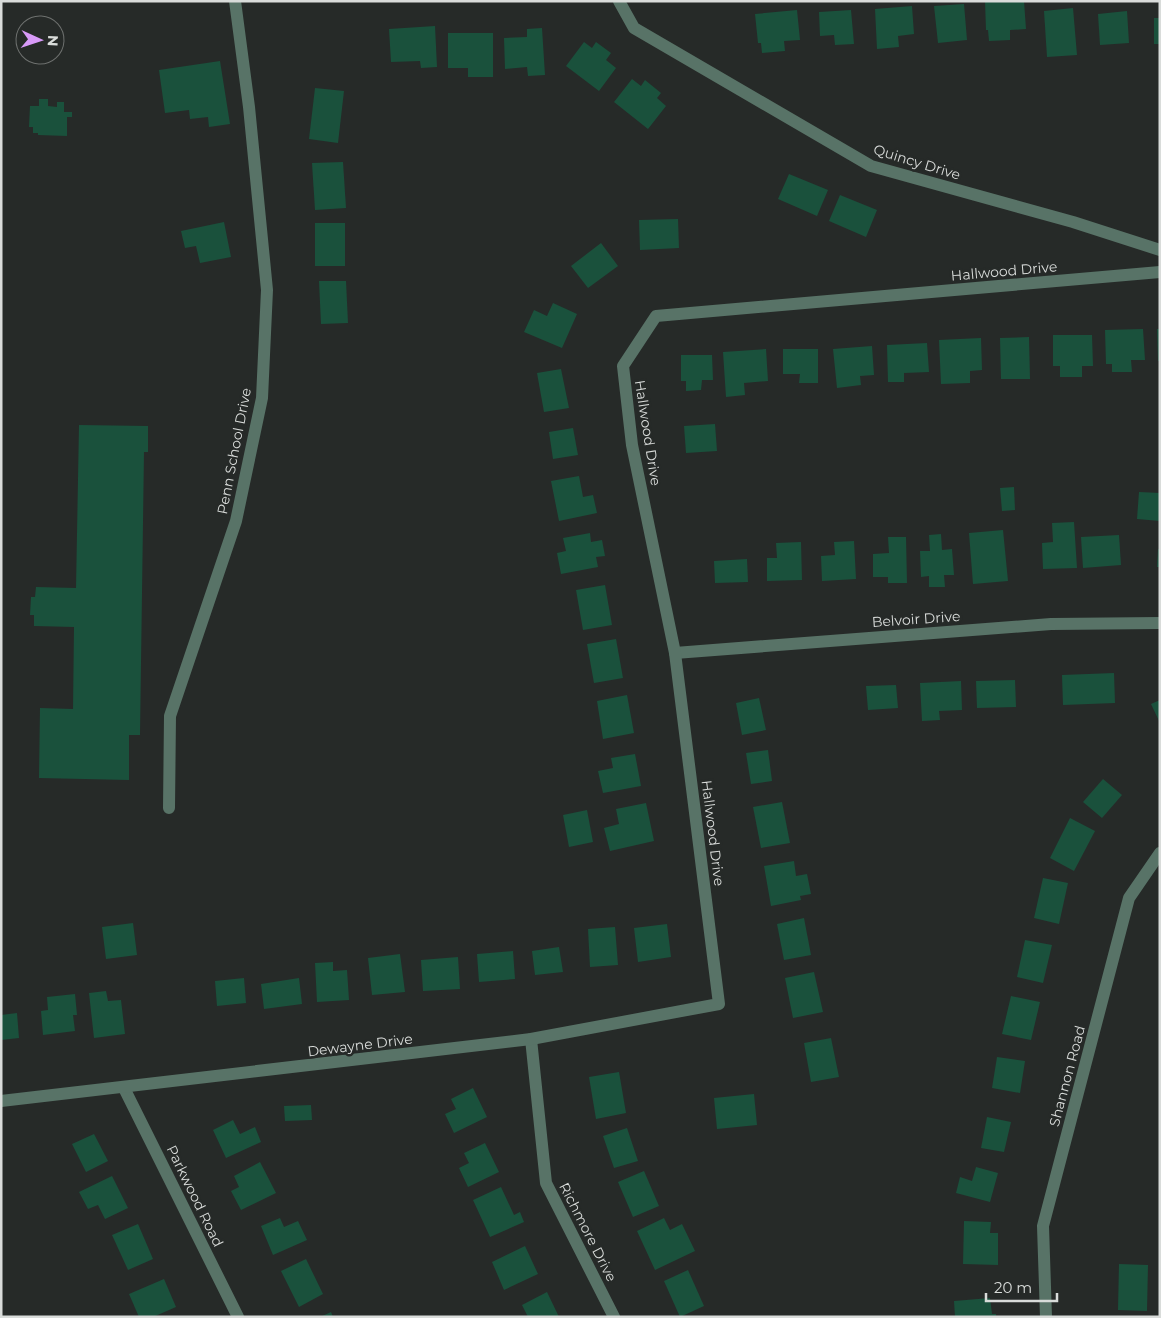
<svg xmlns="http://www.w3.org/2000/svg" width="1161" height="1318" font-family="Montserrat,sans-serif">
<rect width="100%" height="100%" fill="#262a28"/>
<g fill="#1a513c">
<polygon points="985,1 1024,1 1026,29 1010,30 1010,40 989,41 988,30 986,30"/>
<polygon points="964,4 967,40 938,43 934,6"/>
<polygon points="912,6 914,34 898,36 899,47 877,49 875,9"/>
<polygon points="1073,8 1077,55 1047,57 1044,11"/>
<polygon points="797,10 800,40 784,41 785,51 762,53 761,43 758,43 755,14"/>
<polygon points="851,10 854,44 835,45 834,35 820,36 819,12"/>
<polygon points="1127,11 1129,43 1100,45 1098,14"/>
<rect x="1154" y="18" width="6" height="26"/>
<polygon points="435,26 437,67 421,68 420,61 391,62 389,29"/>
<polygon points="542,28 545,75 528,76 527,67 505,69 504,38 527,37 527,29"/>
<polygon points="448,33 493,33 493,77 468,77 468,68 448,68"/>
<polygon points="584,42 592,48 596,42 611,53 606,60 616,68 599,91 566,66"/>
<polygon points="220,61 230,124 209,127 208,117 190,119 189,110 165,113 159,70"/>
<polygon points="632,79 641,86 645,80 661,93 657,98 666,106 648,129 614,102"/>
<polygon points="315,88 344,91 338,143 309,139"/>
<polygon points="39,99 48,99 48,106 57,107 57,102 64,102 64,112 72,112 72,117 67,117 67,136 38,135 38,133 33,133 33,127 29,127 30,106 39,106"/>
<polygon points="343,162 346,208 315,210 312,163"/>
<polygon points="789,174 828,190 817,216 778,199"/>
<polygon points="840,195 877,210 866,237 829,221"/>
<polygon points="678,219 679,248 640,250 639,220"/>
<polygon points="224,222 231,257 200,263 196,246 185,248 181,231"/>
<rect x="315" y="223" width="30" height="43"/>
<polygon points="601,243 618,266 588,288 571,266"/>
<polygon points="319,281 346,281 348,323 321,324"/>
<polygon points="553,303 577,314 562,348 524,332 534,310 547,316"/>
<polygon points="1143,329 1145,360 1131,360 1132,372 1112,372 1112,364 1106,364 1105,330"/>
<polygon points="1157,329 1160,329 1160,361 1158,361"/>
<polygon points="1053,335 1092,335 1093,366 1082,366 1082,377 1060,377 1060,366 1053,366"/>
<polygon points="1029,337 1030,379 1001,379 1000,338"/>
<polygon points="981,338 982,370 970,371 970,383 941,384 939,340"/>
<polygon points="927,343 929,372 904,373 904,382 888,382 887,345"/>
<polygon points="872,346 874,375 860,376 861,385 837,388 833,349"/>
<polygon points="766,349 768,381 744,383 745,395 726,397 723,352"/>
<polygon points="783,349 818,349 818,383 799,383 800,374 783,374"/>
<polygon points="681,355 712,355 713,380 702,380 701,390 686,391 686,381 681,381"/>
<polygon points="561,369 569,408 544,412 537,373"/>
<polygon points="715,424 717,451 686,453 684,426"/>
<polygon points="79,425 148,426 148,452 144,452 140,735 129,735 129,780 39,778 40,708 73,709 74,627 34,626 34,615 30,615 31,597 35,597 36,587 76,588"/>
<polygon points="573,428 578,455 553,459 549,432"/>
<polygon points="579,476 583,497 593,495 597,513 559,521 551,481"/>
<polygon points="1014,487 1015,510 1002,511 1000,488"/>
<polygon points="1139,492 1160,493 1160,521 1137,519"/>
<polygon points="1074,522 1077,568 1043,569 1042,543 1053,542 1052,523"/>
<polygon points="1003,530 1008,581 973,584 969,533"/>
<polygon points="590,533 591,542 602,540 605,556 596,557 598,567 561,574 557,553 566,551 563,538"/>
<polygon points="941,534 942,550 952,549 954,575 944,575 945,587 929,587 929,576 921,577 920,551 930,551 929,535"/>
<polygon points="1119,535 1121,565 1083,568 1081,537"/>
<polygon points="888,537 906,537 907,583 888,583 888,577 873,577 873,554 889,553"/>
<polygon points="854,541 856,579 822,581 821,556 835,555 834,542"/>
<polygon points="801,542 802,580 767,581 767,558 777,558 776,543"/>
<polygon points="1158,549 1160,549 1160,567 1157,567"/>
<polygon points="747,559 748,582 715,583 714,561"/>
<polygon points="605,585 612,625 583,630 576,590"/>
<polygon points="616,639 623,678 594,683 587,644"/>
<polygon points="1114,673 1115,703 1063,705 1062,675"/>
<polygon points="1015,680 1016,707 977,708 976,681"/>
<polygon points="961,681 962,710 939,711 940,720 922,721 920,683"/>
<polygon points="896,685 898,708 868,710 866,686"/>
<polygon points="627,695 634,733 603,739 597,701"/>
<polygon points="759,698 766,730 742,735 736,703"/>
<polygon points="1160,700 1160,723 1151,704"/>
<polygon points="768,750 772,781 751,784 746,753"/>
<polygon points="635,754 641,786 603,793 598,771 613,768 611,758"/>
<polygon points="1103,779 1122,795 1102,818 1083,802"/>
<polygon points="782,802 790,843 761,848 753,807"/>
<polygon points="646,803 654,841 610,851 604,828 619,824 616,809"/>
<polygon points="587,810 593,842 569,847 563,815"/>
<polygon points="1070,818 1095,831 1074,871 1050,858"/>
<polygon points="794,861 796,876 807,874 811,894 800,896 801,900 771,906 764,866"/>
<polygon points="1043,878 1068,883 1059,924 1034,918"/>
<polygon points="804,918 811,955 784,960 777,924"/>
<polygon points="133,923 137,955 106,959 102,927"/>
<polygon points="667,924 671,957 638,962 634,928"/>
<polygon points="615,927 618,965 590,967 588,929"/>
<polygon points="1025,940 1052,945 1043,983 1017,977"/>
<polygon points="559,947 563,972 535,975 532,951"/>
<polygon points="513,951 515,979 479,982 477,954"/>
<polygon points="400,954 405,992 372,995 368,958"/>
<polygon points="458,957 460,989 423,991 421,960"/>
<polygon points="333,962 333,971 347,970 349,1000 317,1002 315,963"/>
<polygon points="814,972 823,1012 793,1018 785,978"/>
<polygon points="244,978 246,1003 217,1006 215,981"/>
<polygon points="299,978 302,1004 264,1009 261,984"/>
<polygon points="106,991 108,1001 121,1000 125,1034 94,1038 89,993"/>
<polygon points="75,994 77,1015 73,1015 75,1031 43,1035 41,1011 48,1010 47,997"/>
<polygon points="1011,996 1040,1002 1031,1040 1002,1034"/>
<polygon points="17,1013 19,1038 1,1040 1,1015"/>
<polygon points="831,1038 839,1077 811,1082 804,1043"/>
<polygon points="997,1057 1025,1061 1020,1093 992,1088"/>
<polygon points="619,1072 626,1113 596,1119 589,1077"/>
<polygon points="473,1088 487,1117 454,1133 445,1114 456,1109 451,1099"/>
<polygon points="754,1094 757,1125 717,1129 714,1098"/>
<polygon points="311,1105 312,1120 285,1121 284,1106"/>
<polygon points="987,1117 1011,1122 1004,1152 981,1148"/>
<polygon points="233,1120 240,1134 255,1127 261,1142 226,1158 213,1130"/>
<polygon points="627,1128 638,1161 614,1168 603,1136"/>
<polygon points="94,1134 108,1161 86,1172 72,1144"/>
<polygon points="485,1143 499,1172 468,1187 459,1168 469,1163 464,1153"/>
<polygon points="260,1162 276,1193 241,1210 231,1191 239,1187 234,1176"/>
<polygon points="976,1167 998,1173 990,1202 956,1193 960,1177 972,1181"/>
<polygon points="644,1171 659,1206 633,1217 618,1182"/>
<polygon points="112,1176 128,1208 105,1219 98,1205 88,1209 79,1192"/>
<polygon points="501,1187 514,1215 520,1212 524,1222 490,1237 473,1200"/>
<polygon points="280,1218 284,1227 298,1221 307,1240 273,1255 261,1226"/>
<polygon points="664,1218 670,1230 682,1224 695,1251 655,1270 637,1231"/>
<polygon points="964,1221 991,1222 990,1233 998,1233 998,1265 963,1264"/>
<polygon points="138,1224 153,1259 128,1270 112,1235"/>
<polygon points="525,1246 538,1274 504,1290 492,1262"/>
<polygon points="306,1259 323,1294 299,1307 281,1271"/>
<polygon points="1119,1264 1148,1265 1147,1311 1118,1310"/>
<polygon points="688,1270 704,1306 680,1317 664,1281"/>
<polygon points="164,1279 176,1307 153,1317 139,1317 129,1294"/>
<polygon points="547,1292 559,1317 528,1317 522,1305"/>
<polygon points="990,1298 992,1314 996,1314 996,1317 955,1317 954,1301"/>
<polygon points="331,1312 333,1317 320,1317"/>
</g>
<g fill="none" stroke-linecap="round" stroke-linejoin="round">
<g stroke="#587367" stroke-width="12">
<polyline points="619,1 634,28 871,166 1073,222 1160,250"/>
<polyline points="675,653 1051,624 1160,623"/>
<polyline points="169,808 170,716 236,521 262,398 267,290 249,107 235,1"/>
<polyline points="531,1039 546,1183 614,1317"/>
<polyline points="124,1088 238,1317"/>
<polyline points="1,1101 531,1039 719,1004 675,653 632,445 623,366 656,316 1160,272"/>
<polyline points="1046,1317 1043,1226 1129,898 1160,853"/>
</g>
</g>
<g text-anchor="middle" stroke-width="5" stroke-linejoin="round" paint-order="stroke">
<g font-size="14" fill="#d9dcda" stroke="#262a28">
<text transform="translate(917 162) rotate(17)" y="5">Quincy Drive</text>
<text transform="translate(1004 271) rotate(-5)" y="5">Hallwood Drive</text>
<text transform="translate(648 433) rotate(81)" y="5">Hallwood Drive</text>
<text transform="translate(234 451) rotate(-79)" y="5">Penn School Drive</text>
<text transform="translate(916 619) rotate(-4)" y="5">Belvoir Drive</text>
<text transform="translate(713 833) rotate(83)" y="5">Hallwood Drive</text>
<text transform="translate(360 1045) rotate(-7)" y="5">Dewayne Drive</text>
<text transform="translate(1067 1076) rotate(-75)" y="5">Shannon Road</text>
<text transform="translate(195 1196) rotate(64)" y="5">Parkwood Road</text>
<text transform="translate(588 1232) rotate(63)" y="5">Richmore Drive</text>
</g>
</g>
<rect width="1161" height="1318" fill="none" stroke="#d9dcda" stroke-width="5"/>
<g transform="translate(40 40) rotate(93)"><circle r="24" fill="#262a28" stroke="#6e716f"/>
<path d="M0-4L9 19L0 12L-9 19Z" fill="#d89af8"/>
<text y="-8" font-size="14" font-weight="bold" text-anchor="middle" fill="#d9dcda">N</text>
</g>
<path d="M986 1293v8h71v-8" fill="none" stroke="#d9dcda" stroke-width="2.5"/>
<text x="994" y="1293" font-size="15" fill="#d9dcda" stroke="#262a28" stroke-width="4" paint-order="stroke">20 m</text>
</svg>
